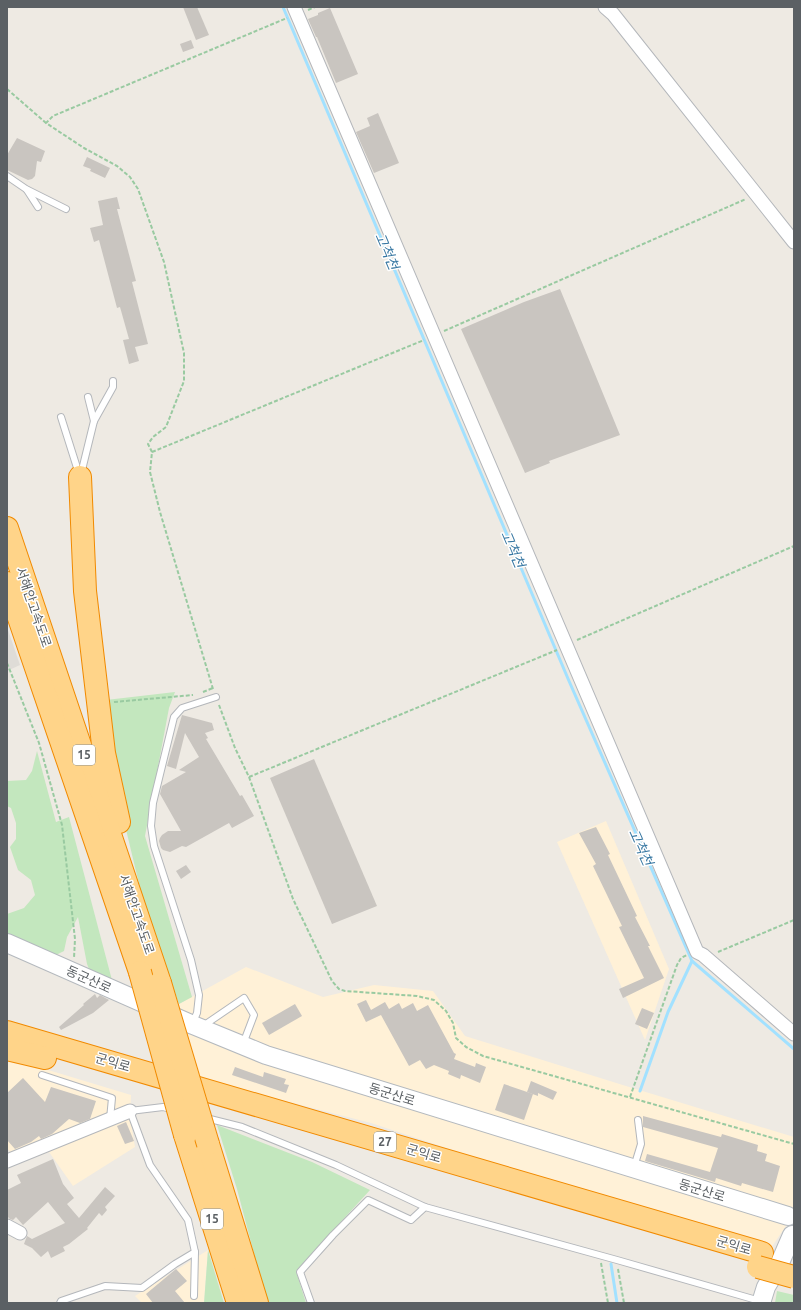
<svg xmlns="http://www.w3.org/2000/svg" width="801" height="1310" font-family="Ubuntu,'Noto Sans KR',sans-serif">
<rect width="100%" height="100%" fill="#eeeae3"/>
<g fill="#fff1d7">
<polygon points="606,821 669,969 645,1040 557,842"/>
<polygon points="246,967 323,997 374,985 433,991 465,1036 626,1086 794,1137 794,1214 769,1251 649,1215 371,1123 200,1079 179,1004"/>
<polygon points="7,1060 35,1066 131,1095 130,1117 135,1147 73,1186 49,1152 19,1163 7,1148"/>
<polygon points="208,1250 204,1303 142,1303 135,1296"/>
</g>
<polygon fill="#dfdcd7" points="7,627 20,665 7,671"/>
<g fill="#c3e7be">
<polygon points="175,692 169,708 145,836 192,997 179,1004 146,913 112,771 106,700"/>
<polygon points="37,751 56,822 69,817 113,984 92,976 87,964 78,917 67,937 64,951 52,957 7,939 7,914 24,908 35,895 31,880 18,870 10,847 16,839 16,823 11,808 7,806 7,781 26,780 32,771"/>
<polygon points="217,1125 312,1162 370,1190 296,1271 306,1303 267,1303 237,1189"/>
<polygon points="208,1250 224,1303 204,1303"/>
<polygon points="777,1291 794,1295 794,1303 775,1303"/>
</g>
<g fill="none" stroke-linecap="round" stroke-linejoin="round">
<g stroke="#a2e1ff" stroke-width="3">
<polyline points="283,7 569,681 692,961 668,1012 640,1091"/>
<polyline points="692,961 794,1049"/>
<polyline points="611,1264 617,1303"/>
</g>
</g>
<g fill="#c9c5c0">
<polygon points="183,7 197,7 209,35 196,40"/>
<polygon points="330,8 358,74 336,83 317,37 316,37 308,19 318,15 318,13"/>
<polygon points="191,40 194,48 183,52 180,44"/>
<polygon points="378,113 399,163 374,173 356,132 370,126 367,118"/>
<polygon points="17,138 45,151 41,162 37,161 35,176 32,179 28,180 7,170 7,155"/>
<polygon points="87,157 110,168 105,178 90,171 91,169 83,166"/>
<polygon points="117,197 120,209 117,209 136,281 132,282 148,344 135,347 139,361 129,364 123,340 129,339 120,307 117,308 99,240 94,242 90,228 103,225 98,201"/>
<polygon points="560,289 620,435 549,461 550,463 525,473 461,329 524,302"/>
<polygon points="182,715 212,723 214,730 205,733 208,738 206,739 240,796 242,795 254,816 232,828 229,823 186,847 182,846 170,852 163,850 161,848 159,841 160,838 162,835 168,831 181,831 160,794 162,786 186,772 179,770 199,757 185,733 176,769 167,766"/>
<polygon points="314,759 377,906 332,924 270,778"/>
<polygon points="596,827 610,854 608,855 637,916 635,917 650,946 648,946 664,978 623,998 619,989 644,978 619,927 622,926 593,866 596,864 579,833"/>
<polygon points="186,865 191,872 181,879 176,871"/>
<polygon points="95,994 97,998 100,995 109,1000 93,1013 61,1030 59,1027 84,1005 83,1004"/>
<polygon points="366,1000 371,1010 385,1002 389,1009 399,1003 402,1009 413,1003 417,1011 428,1005 454,1053 456,1054 454,1059 475,1067 476,1063 486,1067 480,1083 461,1075 460,1079 448,1074 449,1071 434,1065 426,1069 420,1060 409,1066 381,1015 366,1022 357,1004"/>
<polygon points="295,1004 302,1016 269,1035 262,1023"/>
<polygon points="642,1008 654,1013 647,1029 635,1024"/>
<polygon points="235,1067 263,1077 264,1072 286,1079 284,1084 289,1085 286,1093 232,1075"/>
<polygon points="23,1078 45,1102 51,1087 96,1101 90,1119 80,1123 69,1119 52,1134 41,1139 39,1136 31,1142 15,1149 7,1140 7,1093"/>
<polygon points="531,1081 557,1092 553,1100 538,1093 538,1096 527,1092"/>
<polygon points="504,1084 533,1094 524,1120 495,1110"/>
<polygon points="643,1116 721,1137 722,1134 758,1145 757,1151 767,1154 765,1161 780,1166 773,1192 742,1183 741,1186 716,1178 715,1182 645,1161 647,1154 710,1172 718,1148 643,1127"/>
<polygon points="126,1122 134,1141 125,1144 117,1126"/>
<polygon points="53,1159 63,1184 74,1198 67,1204 79,1218 105,1187 115,1196 105,1207 107,1210 102,1216 99,1213 87,1228 88,1229 69,1244 63,1247 65,1251 51,1258 48,1251 41,1257 32,1248 24,1244 27,1236 32,1239 65,1223 48,1202 23,1225 16,1217 13,1220 10,1219 7,1216 7,1190 21,1183 17,1175"/>
<polygon points="176,1269 187,1281 175,1291 185,1303 153,1303 146,1294"/>
</g>
<g fill="none" stroke-linecap="round" stroke-linejoin="round">
<g stroke="#b4b7bb" stroke-width="8">
<g id="lane">
<polyline points="7,176 26,189 66,209"/>
<polyline points="27,190 38,207"/>
<polyline points="88,397 94,421"/>
<polyline points="61,417 79,474"/>
<polyline points="81,474 94,421 113,387 113,381"/>
<polyline points="193,1022 197,1013 199,995 191,960 154,846 151,826 153,803 174,717 182,708 216,697"/>
<polyline points="203,1026 244,998 254,1015 243,1044"/>
<polyline points="42,1075 112,1098 110,1119"/>
<polyline points="206,1118 242,1127 336,1165 425,1207 617,1260 760,1301"/>
<polyline points="634,1167 641,1144 638,1120"/>
<polyline points="194,1296 195,1252"/>
<polyline points="60,1303 61,1301 105,1286 142,1288 175,1264 195,1252 188,1220 150,1165 130,1111 163,1107 174,1110"/>
<polyline points="311,1303 300,1272 333,1235 368,1200 411,1220 425,1207"/>
</g>
</g>
<g stroke="#b4b7bb" stroke-width="15">
<g id="street">
<polyline points="294,7 697,952 703,955 794,1034"/>
<polyline points="605,7 613,14 794,242"/>
<polyline points="7,1161 130,1111"/>
<polyline points="7,1226 20,1233"/>
</g>
</g>
<g stroke="#b4b9be" stroke-width="20">
<g id="secondary">
<polyline points="7,943 193,1025 266,1055 788,1216"/>
<polyline points="761,1303 766,1287 779,1265 792,1235"/>
</g>
</g>
<g stroke="#f18a00" stroke-width="24">
<g id="highway">
<polyline points="80,477 85,591 104,753 119,822"/>
<polyline points="7,528 160,983"/>
<polyline points="7,583 140,972"/>
<polyline points="7,1032 762,1253"/>
<polyline points="7,1049 45,1058"/>
<polyline points="185,1135 238,1303"/>
<polyline points="208,1144 257,1303"/>
</g>
</g>
<g stroke="#99caa1" stroke-width="2" stroke-dasharray="4 2" stroke-linecap="butt">
<polyline points="308,10 315,7"/>
<polyline points="7,89 46,123"/>
<polyline points="444,331 746,199"/>
<polyline points="152,452 424,340"/>
<polyline points="577,640 794,546"/>
<polyline points="7,663 39,743 62,825 75,939 74,958"/>
<polyline points="213,689 160,512 150,472 152,452 148,444 153,437 166,427 184,381 184,353 164,262 138,189 130,177 117,166 84,148 46,123 53,116 287,18"/>
<polyline points="203,692 213,688"/>
<polyline points="114,702 193,695"/>
<polyline points="219,705 235,748 249,777 293,899 332,981 339,989 345,991 417,996 434,1000 446,1011 453,1023 456,1038 466,1047 483,1056 794,1144"/>
<polyline points="249,777 557,650"/>
<polyline points="718,952 794,920"/>
<polyline points="630,1097 677,965 681,958 687,955"/>
<polyline points="601,1263 608,1303"/>
<polyline points="618,1269 624,1303"/>
</g>
<use href="#lane" stroke="#fff" stroke-width="6"/>
<use href="#street" stroke="#fff" stroke-width="13"/>
<use href="#secondary" stroke="#fff" stroke-width="18"/>
<use href="#highway" stroke="#ffd489" stroke-width="22"/>
<g stroke="#f18a00" stroke-width="24" stroke-linecap="butt">
<g id="highway-bridge">
<polyline points="140,972 185,1135"/>
<polyline points="160,983 208,1144"/>
<polyline points="758,1267 794,1277"/>
</g>
</g>
<use href="#highway-bridge" stroke="#ffd489" stroke-width="22"/>
</g>
<g text-anchor="middle" stroke-width="3" stroke-linejoin="round" paint-order="stroke">
<g fill="#fff" stroke="#8c9092" stroke-width="1">
<rect x="73" y="745" width="22" height="20" rx="3"/>
<rect x="374" y="1132" width="22" height="20" rx="3"/>
<rect x="201" y="1209" width="22" height="20" rx="3"/>
</g>
<g font-size="12" font-weight="bold" fill="#5b6064">
<text x="84" y="759">15</text>
<text x="385" y="1146">27</text>
<text x="212" y="1223">15</text>
</g>
<g font-size="13" fill="#5b6064" stroke="#fff">
<text transform="translate(34 607) rotate(71)" y="5">서해안고속도로</text>
<text transform="translate(137 914) rotate(71)" y="5">서해안고속도로</text>
<text transform="translate(89 979) rotate(24)" y="5">동군산로</text>
<text transform="translate(113 1062) rotate(16)" y="5">군익로</text>
<text transform="translate(392 1094) rotate(17)" y="5">동군산로</text>
<text transform="translate(424 1153) rotate(16)" y="5">군익로</text>
<text transform="translate(702 1190) rotate(17)" y="5">동군산로</text>
<text transform="translate(734 1245) rotate(16)" y="5">군익로</text>
</g>
<g font-size="14" font-style="italic" fill="#3777a2" stroke="#fff">
<text transform="translate(387 251) rotate(67)" y="5">고척천</text>
<text transform="translate(513 549) rotate(67)" y="5">고척천</text>
<text transform="translate(641 847) rotate(66)" y="5">고척천</text>
</g>
</g>
<rect width="801" height="1310" fill="none" stroke="#5b6064" stroke-width="16"/>
</svg>
